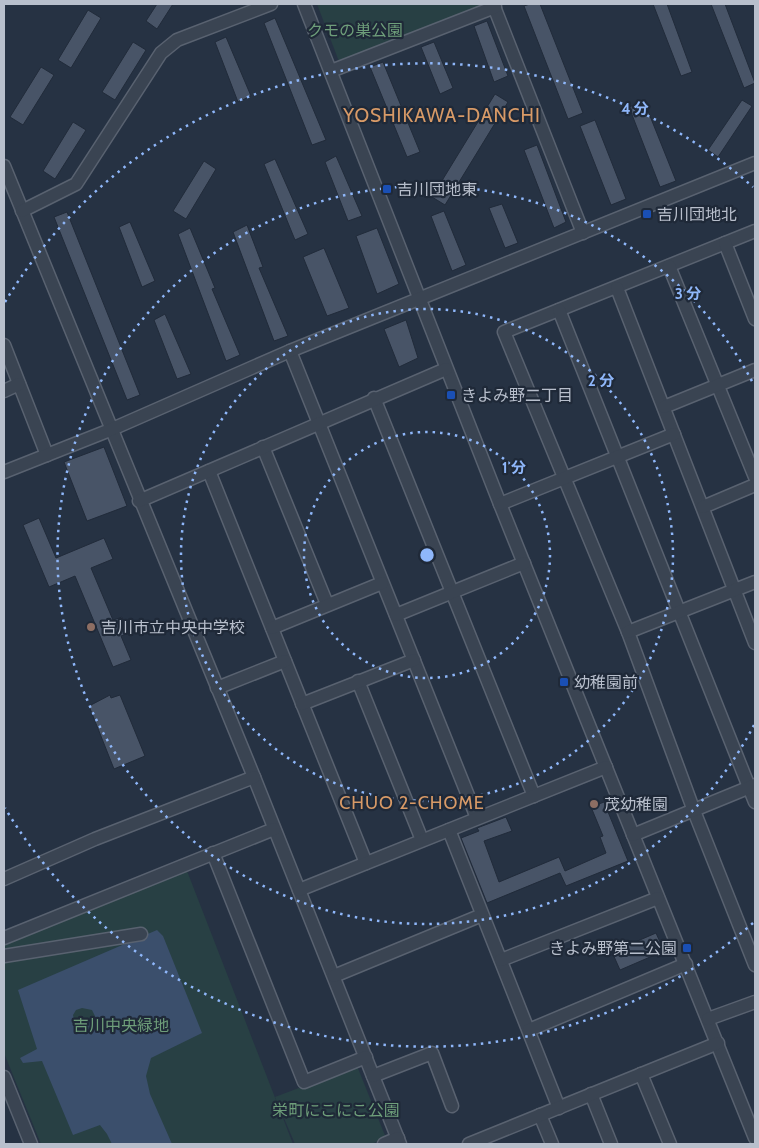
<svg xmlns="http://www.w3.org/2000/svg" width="759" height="1148" font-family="Cabin,'Noto Sans JP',sans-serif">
<rect width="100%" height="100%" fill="#263243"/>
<g fill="#284044">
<polygon points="317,4 485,4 486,7 340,64"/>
<polygon points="187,871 293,1144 41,1144 4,1053 4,943"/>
<polygon points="357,1066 386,1138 371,1144 295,1144 275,1097"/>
</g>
<path fill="#3b4f6c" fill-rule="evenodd" d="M157 930 163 936 202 1033 151 1058 146 1076 150 1094 172 1144H112L107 1134 100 1125 73 1135 42 1061 23 1063 20 1058 37 1049 18 990ZM82 1008 92 1010 100 1026 94 1020 78 1024 74 1020 73 1015 76 1010Z"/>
<g fill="#485467" stroke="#212b3a">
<polygon points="157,4 173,4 157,29 146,21"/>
<polygon points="530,4 540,4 583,113 568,119 524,6"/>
<polygon points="653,4 667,4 692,72 681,76"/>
<polygon points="711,4 725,4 755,83 744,88"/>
<polygon points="88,10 101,18 71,68 58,60"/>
<polygon points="275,18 326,140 312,145 264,23"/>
<polygon points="487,21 508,76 494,82 474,26"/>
<polygon points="226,37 251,96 238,102 215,42"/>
<polygon points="133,42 146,50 115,100 102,92"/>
<polygon points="434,42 453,88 440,94 421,47"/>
<polygon points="383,62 420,152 407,157 370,67"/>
<polygon points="41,67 54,75 23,125 10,117"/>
<polygon points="495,94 508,102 445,205 432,197"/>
<polygon points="742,100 752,106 718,157 708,150"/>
<polygon points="644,101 676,181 660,187 629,107"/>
<polygon points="595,120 626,199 611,205 580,126"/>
<polygon points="73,122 86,130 55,179 43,171"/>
<polygon points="537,145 566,222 554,228 524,150"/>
<polygon points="336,156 362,216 348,221 325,162"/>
<polygon points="275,159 308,234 295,240 264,164"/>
<polygon points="204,161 216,169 186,219 173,211"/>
<polygon points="502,204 518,243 505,248 489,208"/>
<polygon points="444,211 466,265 452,271 431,216"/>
<polygon points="67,212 140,395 127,400 54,217"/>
<polygon points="130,222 155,281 142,287 119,227"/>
<polygon points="247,225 263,267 259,268 288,336 274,341 233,232"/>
<polygon points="190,228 215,288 212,289 240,355 226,361 178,234"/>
<polygon points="377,228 399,284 377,294 356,236"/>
<polygon points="324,248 349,308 327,316 303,257"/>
<polygon points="165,314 191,374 177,379 154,320"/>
<polygon points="406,320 418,358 399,367 384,329"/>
<polygon points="104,447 127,506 87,521 64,462"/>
<polygon points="39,518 56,558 104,538 113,559 91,568 113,620 122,617 129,633 121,636 131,660 113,667 75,576 49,587 23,525"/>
<polygon points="110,695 111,698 120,695 145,756 114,769 89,706"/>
<polygon points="604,802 628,861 566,886 560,873 487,903 461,838 479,831 477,828 506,817 512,831 484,841 499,882 559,857 565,871 606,853 600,837 603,836 591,807"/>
<polygon points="656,933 664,951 620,970 612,952"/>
</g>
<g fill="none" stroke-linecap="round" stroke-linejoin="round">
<g stroke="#596270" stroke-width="15">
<g id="minor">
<polyline points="304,4 500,504 755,1138"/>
<polyline points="493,4 583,233"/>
<polyline points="331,71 495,7"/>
<polyline points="4,166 254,777 400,1144"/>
<polyline points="22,211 76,184 161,53 177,40 271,4"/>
<polyline points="755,231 504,332 628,632 694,811 755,965"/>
<polyline points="725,243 755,319"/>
<polyline points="669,266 755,477"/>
<polyline points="617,288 755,643"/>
<polyline points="559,310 755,802"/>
<polyline points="4,345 47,455"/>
<polyline points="290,351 477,818"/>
<polyline points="4,391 19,384"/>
<polyline points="374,398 534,796"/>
<polyline points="664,407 755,370"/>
<polyline points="263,447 327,604"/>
<polyline points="209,471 366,863"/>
<polyline points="4,472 110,430 290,351 755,163"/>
<polyline points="139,501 446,369"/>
<polyline points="500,504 674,434"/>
<polyline points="703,507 755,485"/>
<polyline points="396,615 524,563"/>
<polyline points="272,628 382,583"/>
<polyline points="628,632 755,582"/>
<polyline points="358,681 422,840"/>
<polyline points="217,688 285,661"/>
<polyline points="302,704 414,660"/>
<polyline points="449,830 559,1108"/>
<polyline points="633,835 755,785"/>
<polyline points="213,853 304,1082 366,1057"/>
<polyline points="4,879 95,839 254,777"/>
<polyline points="299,890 606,767"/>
<polyline points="4,938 274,829"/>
<polyline points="4,956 141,934"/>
<polyline points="501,960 658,898"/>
<polyline points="334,976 482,915"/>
<polyline points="708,1019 755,1002"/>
<polyline points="529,1030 686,964"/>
<polyline points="641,1074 670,1144"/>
<polyline points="373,1076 432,1053 452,1106"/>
<polyline points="4,1077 31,1144"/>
<polyline points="591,1094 611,1144"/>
<polyline points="540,1115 552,1144"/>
<polyline points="384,1144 398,1138"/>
<polyline points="469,1144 718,1043"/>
</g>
</g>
<use href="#minor" stroke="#3a4452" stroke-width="12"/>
</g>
<g fill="none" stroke="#8fb7fa" stroke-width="2.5" stroke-dasharray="2.5 5">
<circle cx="427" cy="555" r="123"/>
<circle cx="427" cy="555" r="246"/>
<path d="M754 725A369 369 0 1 1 754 385"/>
<path d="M753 923A492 492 0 0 1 5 808M5 302A492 492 0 0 1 753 187"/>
</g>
<g fill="#1a4fb4" stroke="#1f2938" stroke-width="2">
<rect x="382" y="184" width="10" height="10" rx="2.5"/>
<rect x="642" y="209" width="10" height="10" rx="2.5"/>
<rect x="446" y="390" width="10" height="10" rx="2.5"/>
<rect x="559" y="677" width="10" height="10" rx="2.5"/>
<rect x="682" y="943" width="10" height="10" rx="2.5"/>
</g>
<g fill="#8d6e63" stroke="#1f2938" stroke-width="2">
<circle cx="91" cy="627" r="5"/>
<circle cx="594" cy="804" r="5"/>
</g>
<g text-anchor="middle" stroke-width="4.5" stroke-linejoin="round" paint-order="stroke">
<g font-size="16" fill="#6e9e7a" stroke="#1f2938">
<text x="355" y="36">クモの巣公園</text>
<text x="121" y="1031">吉川中央緑地</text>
<text x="336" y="1116">栄町にこにこ公園</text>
</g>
<g font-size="16" fill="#b8bfcc" stroke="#1f2938" text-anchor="start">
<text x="397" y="195">吉川団地東</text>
<text x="657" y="220">吉川団地北</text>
<text x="461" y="401">きよみ野二丁目</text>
<text x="101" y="633">吉川市立中央中学校</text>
<text x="574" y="688">幼稚園前</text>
<text x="604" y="810">茂幼稚園</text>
<text x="677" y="954" text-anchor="end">きよみ野第二公園</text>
</g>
<g font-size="18" letter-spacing="1" fill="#d89a67" stroke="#1f2938">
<text x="412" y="809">CHUO 2-CHOME</text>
</g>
<g font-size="19" letter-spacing="1" fill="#d89a67" stroke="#1f2938">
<text x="442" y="122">YOSHIKAWA-DANCHI</text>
</g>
</g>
<circle cx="427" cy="555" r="8" fill="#8fb7fa" stroke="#1f2938" stroke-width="2.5"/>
<g font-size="15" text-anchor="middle" font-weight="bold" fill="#8fb7fa" stroke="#1f2938" stroke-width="4.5" stroke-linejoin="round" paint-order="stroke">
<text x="635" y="114">4 分</text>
<text x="688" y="299">3 分</text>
<text x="601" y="386">2 分</text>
<text x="514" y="473">1 分</text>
</g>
<rect width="759" height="1148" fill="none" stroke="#b8bfcc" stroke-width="10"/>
</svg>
